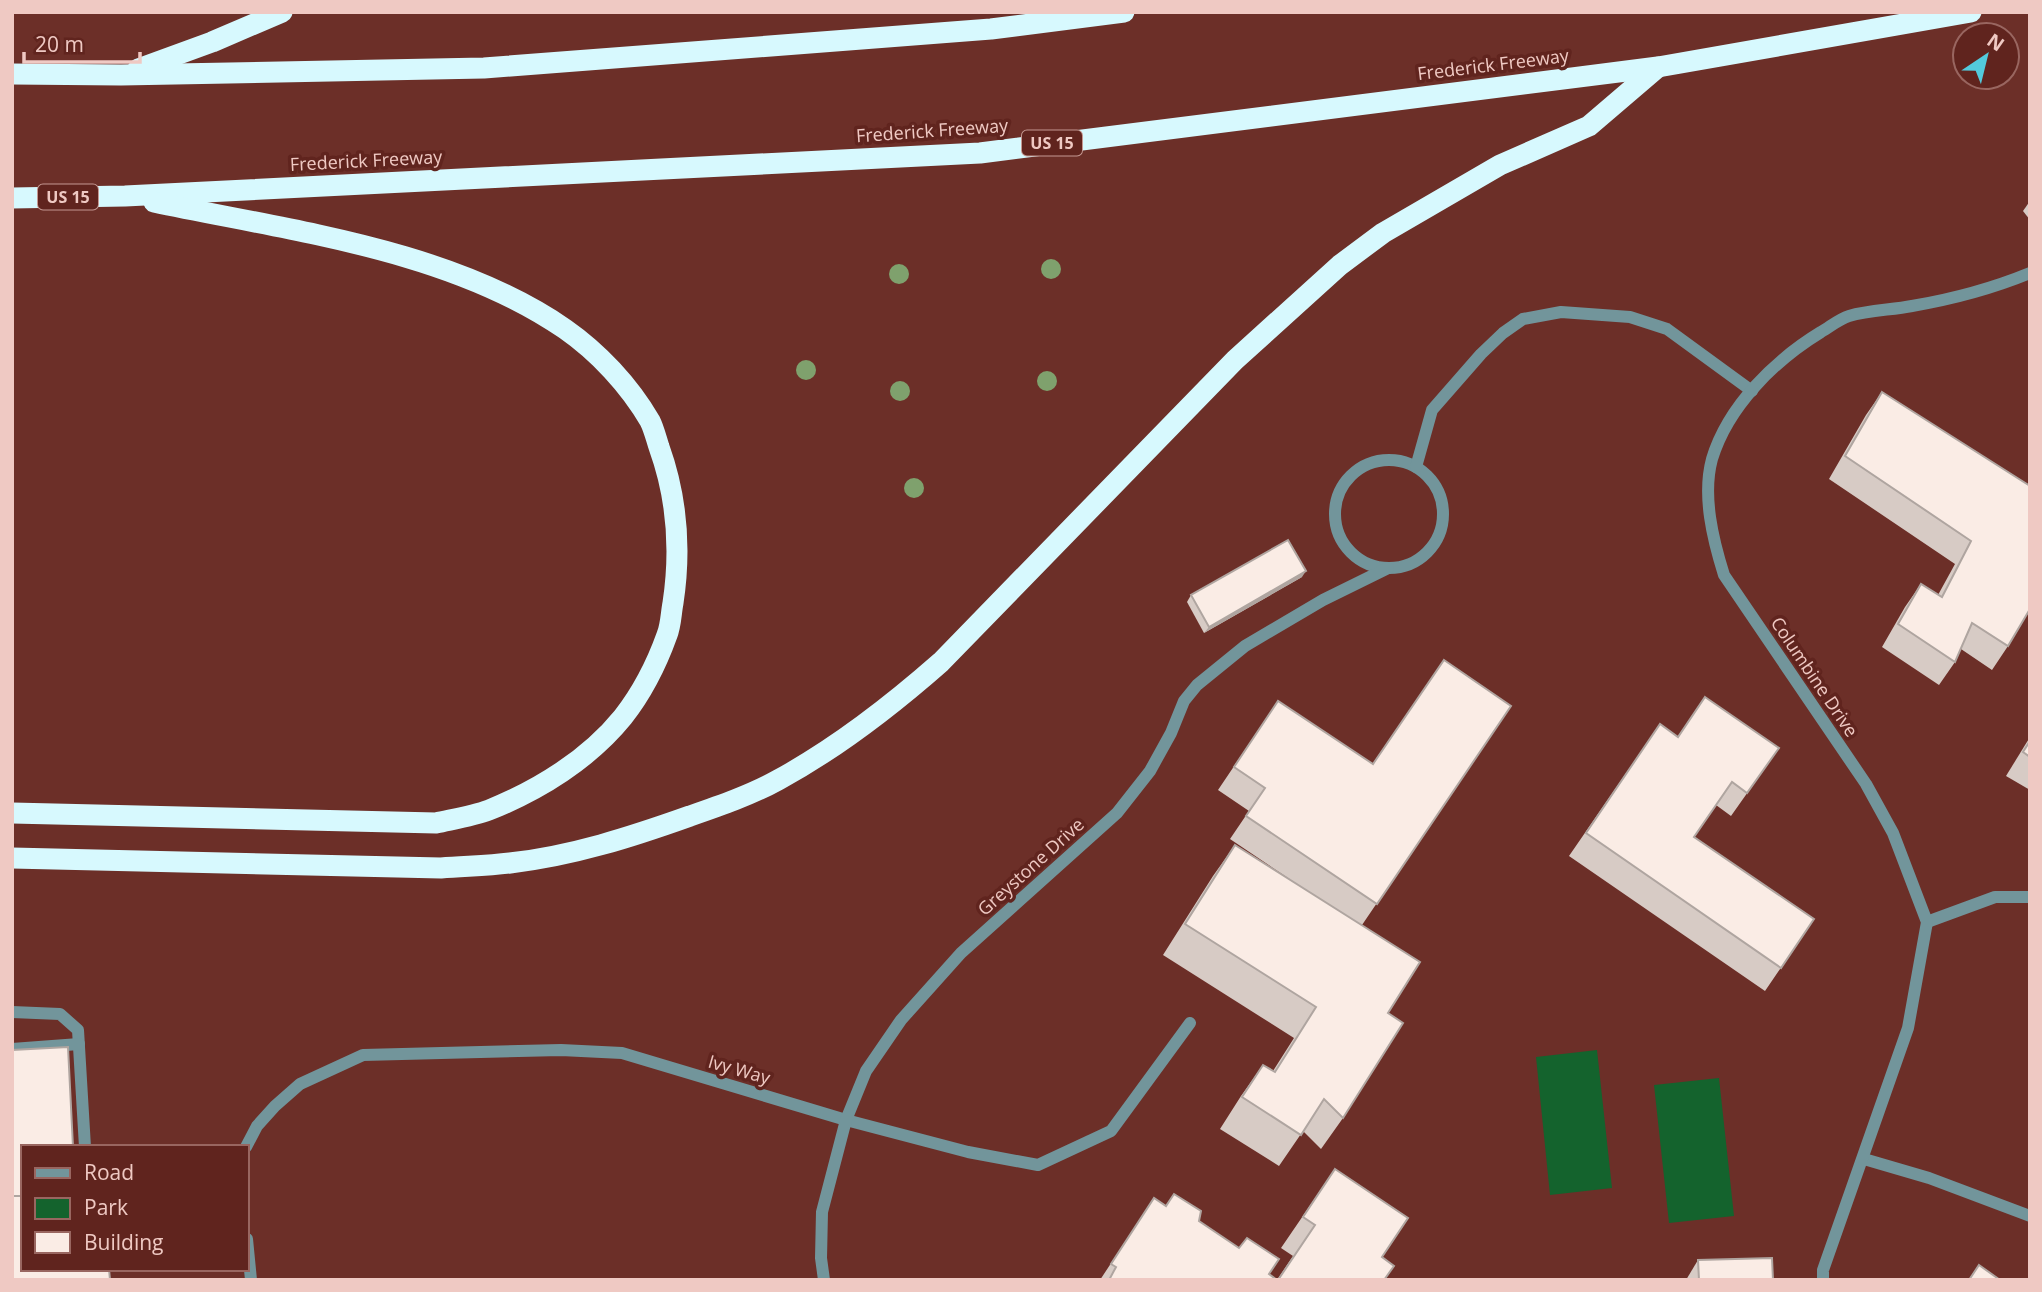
<svg xmlns="http://www.w3.org/2000/svg" width="2042" height="1292" font-family="'Open Sans',sans-serif">
<rect width="100%" height="100%" fill="#6c2f28"/>
<g fill="#14632d">
<polygon points="1597,1050 1612,1188 1550,1195 1536,1057"/>
<polygon points="1719,1078 1734,1216 1669,1223 1654,1085"/>
</g>
<g fill="none" stroke-linecap="round" stroke-linejoin="round">
<g stroke="#72959b" stroke-width="12">
<circle cx="1389" cy="514" r="54"/>
<polyline points="1416,467 1432,410 1481,354 1503,333 1523,319 1561,312 1630,317 1667,329 1752,391"/>
<polyline points="1927,922 1995,897 2030,897"/>
<polyline points="12,1012 60,1014 78,1030 85,1147"/>
<polyline points="12,1049 79,1044"/>
<polyline points="246,1147 257,1126 275,1106 300,1084 363,1055 561,1050 622,1053 846,1120 968,1152 1038,1165 1111,1131 1190,1023"/>
<polyline points="1864,1159 1929,1178 2030,1216"/>
<polyline points="247,1239 251,1280"/>
<polyline points="824,1280 821,1258 822,1212 846,1120 866,1071 901,1020 961,953 1117,813 1150,771 1171,733 1184,701 1197,685 1245,646 1323,600 1388,568"/>
<path d="M1823 1280V1270L1908 1028 1927 922 1893 833 1866 784 1724 575C1713 540 1702 496 1712 459 1728 406 1775 360 1821 332 1830 327 1839 319 1849 316 1869 310 1892 310 1912 306 1953 299 1991 289 2030 273"/>
</g>
<g stroke="#d7f9fe" stroke-width="21">
<polyline points="138,69 212,42 282,12"/>
<polyline points="12,74 121,75 484,68 991,29 1124,12"/>
<polyline points="12,198 125,196 980,153 1658,67 1971,12"/>
<path d="M12 813 436 823C454 819 473 816 489 810 539 790 589 759 623 717 641 694 657 663 667 635 671 625 671 613 673 603 681 550 677 497 659 447 656 438 654 429 650 421 629 385 598 352 565 329 449 249 290 231 154 202"/>
<path d="M12 858 441 868C464 866 487 866 510 863 572 856 631 837 690 816 719 806 751 795 778 780 837 748 891 706 941 662L1235 360 1340 265 1383 233 1500 165 1589 126 1658 67"/>
</g>
</g>
<g fill="#7fa16d">
<circle cx="1051" cy="269" r="10"/>
<circle cx="899" cy="274" r="10"/>
<circle cx="806" cy="370" r="10"/>
<circle cx="1047" cy="381" r="10"/>
<circle cx="900" cy="391" r="10"/>
<circle cx="914" cy="488" r="10"/>
</g>
<g fill="#d7cbc5">
<polygon points="2030,201 2030,220 2023,211"/>
<polygon points="1882,392 2030,486 2008,646 1992,670 1961,649 1955,662 1939,685 1882,647 1905,607 1921,584 1938,595 1955,564 1829,479 1866,415"/>
<polygon points="1302,577 1204,633 1187,602 1191,595"/>
<polygon points="1278,701 1372,764 1511,706 1362,925 1388,1013 1343,1118 1321,1149 1303,1131 1279,1166 1220,1129 1241,1096 1263,1065 1273,1071 1294,1038 1163,955 1213,876 1235,845 1291,880 1230,839 1249,811 1218,790"/>
<polygon points="1660,724 1678,737 1779,748 1731,816 1716,805 1694,837 1814,919 1765,991 1569,856"/>
<polygon points="2030,737 2030,790 2006,776"/>
<polygon points="1335,1169 1382,1257 1277,1280 1293,1256 1281,1248"/>
<polygon points="1154,1198 1166,1206 1199,1221 1277,1280 1100,1280"/>
<polygon points="1698,1260 1773,1280 1686,1280"/>
</g>
<polygon fill="#afa5a0" points="1306,571 1302,577 1204,633 1209,627"/>
<g fill="#faece5" stroke="#afa5a0" stroke-width="2">
<polygon points="1882,392 2030,486 2030,609 2008,646 1972,623 1955,662 1898,624 1921,584 1942,597 1971,541 1845,456"/>
<polygon points="1288,540 1306,571 1209,627 1191,595"/>
<polygon points="1444,660 1511,706 1377,904 1246,816 1265,788 1234,767 1278,701 1373,764"/>
<polygon points="1705,697 1779,748 1747,793 1732,782 1694,837 1814,919 1781,968 1586,833 1660,724 1678,737"/>
<polygon points="2030,741 2030,757 2023,752"/>
<polygon points="1235,845 1420,962 1388,1013 1403,1023 1343,1118 1324,1099 1301,1135 1242,1097 1263,1065 1275,1072 1316,1007 1185,924"/>
<polygon points="68,1047 73,1147 23,1147 23,1196 12,1196 12,1050"/>
<polygon points="1335,1169 1408,1218 1382,1257 1394,1266 1384,1280 1278,1280 1315,1225 1303,1217"/>
<polygon points="1174,1194 1201,1211 1199,1221 1239,1248 1247,1238 1279,1259 1269,1274 1277,1280 1109,1280 1116,1267 1111,1264 1154,1198 1166,1206"/>
<polygon points="12,1196 23,1196 23,1269 109,1269 110,1280 12,1280"/>
<polygon points="1772,1258 1773,1280 1699,1280 1698,1260"/>
<polygon points="1979,1265 2000,1280 1969,1280"/>
</g>
<g text-anchor="middle" stroke-width="7" stroke-linejoin="round" paint-order="stroke">
<g fill="#60241e" stroke="#c49892" stroke-width="2">
<rect x="1022" y="130.5" width="60" height="25" rx="5"/>
<rect x="38" y="184.5" width="60" height="25" rx="5"/>
</g>
<g font-size="16" font-weight="bold" fill="#efc9c3">
<text x="1052" y="149">US 15</text>
<text x="68" y="203">US 15</text>
</g>
<g font-size="18" fill="#efc9c3" stroke="#60241e">
<text transform="translate(1493 65) rotate(-7)" y="6">Frederick Freeway</text>
<text transform="translate(932 131) rotate(-4)" y="6">Frederick Freeway</text>
<text transform="translate(366 161) rotate(-3)" y="6">Frederick Freeway</text>
<text transform="translate(1814 677) rotate(56)" y="6">Columbine Drive</text>
<text transform="translate(1031 867) rotate(-42)" y="6">Greystone Drive</text>
<text transform="translate(739 1070) rotate(16)" y="6">Ivy Way</text>
</g>
</g>
<rect width="2042" height="1292" fill="none" stroke="#efc9c3" stroke-width="28"/>
<rect x="21" y="1145" width="228" height="126" fill="#60241e" stroke="#996660" stroke-width="2"/>
<rect x="35" y="1168" width="35" height="10" fill="#72959b" stroke="#996660" stroke-width="2"/>
<text x="84" y="1180" font-size="21" fill="#efc9c3">Road</text>
<rect x="35" y="1198" width="35" height="21" fill="#14632d" stroke="#996660" stroke-width="2"/>
<text x="84" y="1215" font-size="21" fill="#efc9c3">Park</text>
<rect x="35" y="1232" width="35" height="21" fill="#faece5" stroke="#996660" stroke-width="2"/>
<text x="84" y="1250" font-size="21" fill="#efc9c3">Building</text>
<g transform="translate(1986 56) rotate(35)"><circle r="33" fill="#60241e" stroke="#996660" stroke-width="2"/>
<path d="M0-5L12 26L0 18L-12 26Z" fill="#53cadc"/>
<text y="-10" font-size="19" font-weight="bold" text-anchor="middle" fill="#efc9c3">N</text>
</g>
<path d="M24 52v10h116v-10" fill="none" stroke="#efc9c3" stroke-width="3.5"/>
<text x="35" y="52" font-size="21" fill="#efc9c3" stroke="#60241e" stroke-width="5" paint-order="stroke">20 m</text>
</svg>
